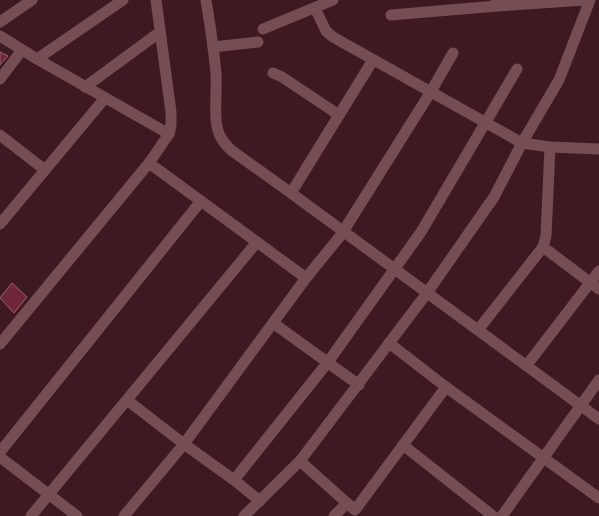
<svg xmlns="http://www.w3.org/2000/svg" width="599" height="516" font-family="'Noto Serif',serif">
<rect width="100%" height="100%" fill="#3e1922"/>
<g fill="#6f2639" stroke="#946870">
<polygon points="0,52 8,56 0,65"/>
<polygon points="12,283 27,297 14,313 0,298"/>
</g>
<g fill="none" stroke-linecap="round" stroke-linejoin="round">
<g stroke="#774d54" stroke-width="11">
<polyline points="156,0 171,112 171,125 169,134"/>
<path d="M206 0C210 25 214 49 216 74 217 90 214 112 217 127 219 137 224 143 231 150L291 193"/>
<polyline points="496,1 497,6 585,0"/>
<polyline points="315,8 326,31 333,37 522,143 550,147 599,149"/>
<polyline points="391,15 497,6"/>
<polyline points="0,22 32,0"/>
<polyline points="263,29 333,0"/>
<polyline points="0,36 37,59 169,134 149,163 0,344"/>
<polyline points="213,47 258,42"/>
<polyline points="37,59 123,0"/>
<polyline points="373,60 291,193 599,419"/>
<polyline points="273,73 282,77 339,115"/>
<polyline points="0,79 22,50"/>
<polyline points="85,87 160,32"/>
<polyline points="0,135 45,170"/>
<polyline points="550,147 546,236 543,247 599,289"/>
<polyline points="149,163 306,278"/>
<polyline points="0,224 105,98"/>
<polyline points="273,323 359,385"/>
<polyline points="478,330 543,247"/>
<polyline points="389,343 446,387 599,498"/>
<polyline points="527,365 599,271"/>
<polyline points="127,400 184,444 306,278 341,235 430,93 453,53"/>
<polyline points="403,445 493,516"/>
<polyline points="0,452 201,201"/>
<polyline points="0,457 77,516"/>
<polyline points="300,461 347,503"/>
<polyline points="234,480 260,501"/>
<polyline points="31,516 257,242"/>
<polyline points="124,516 184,444 234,480 328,362 421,232 517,69"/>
<polyline points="244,516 300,461 427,293 494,197 522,143 559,80 590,0"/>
<polyline points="334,516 347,503 355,510 446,387"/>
<polyline points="502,516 599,380"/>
</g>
</g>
</svg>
